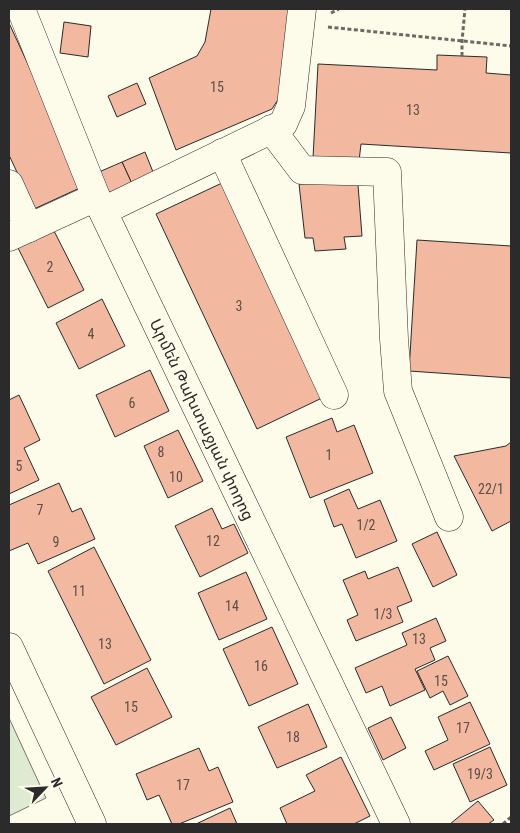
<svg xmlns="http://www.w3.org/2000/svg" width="520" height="833" font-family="'Roboto Condensed','Noto Sans Armenian',sans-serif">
<rect width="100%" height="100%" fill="#fdfbea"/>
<polygon fill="#deebd1" stroke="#74746e" points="9,718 46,798 9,816"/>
<g fill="#f2b8a0" stroke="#2b2b2b">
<polygon points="211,9 292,9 281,95 272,109 176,150 149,78 197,56 205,42"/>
<polygon points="64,22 91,26 88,57 60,53"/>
<polygon points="9,23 84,186 34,209 9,155"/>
<polygon points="437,55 487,57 486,73 511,75 511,153 361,144 359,161 313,158 318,64 437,70"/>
<polygon points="137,83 146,104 117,117 108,96"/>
<polygon points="145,152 155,177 133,186 122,162"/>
<polygon points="122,162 133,186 109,197 99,172"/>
<polygon points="352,180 358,185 362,236 344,237 346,249 315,251 313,238 305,238 299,184"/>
<polygon points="222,183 322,398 257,429 156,214"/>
<polygon points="52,227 84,290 48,308 16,244"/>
<polygon points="417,240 511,246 511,378 409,371"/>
<polygon points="102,299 125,346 79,369 56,323"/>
<polygon points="150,370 169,411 115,437 96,395"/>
<polygon points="19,395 40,440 24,448 39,480 9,494 9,400"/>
<polygon points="332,418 337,432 354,425 373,473 310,498 286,437"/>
<polygon points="178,430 203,481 168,498 144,446"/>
<polygon points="511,442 511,521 492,531 454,456 506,446"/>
<polygon points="59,483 72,512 81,508 95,539 38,564 28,543 9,551 9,505"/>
<polygon points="349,489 358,509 380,500 397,541 356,558 342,524 334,527 324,500"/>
<polygon points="212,508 222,529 234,524 248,553 200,577 175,526"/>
<polygon points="437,532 457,575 433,587 412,544"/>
<polygon points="94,547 151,660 104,684 48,571"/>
<polygon points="398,567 412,601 397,607 403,622 356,641 347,620 358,615 343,580 365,571 368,579"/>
<polygon points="246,572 267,619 219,640 198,593"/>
<polygon points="436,618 446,641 430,648 435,660 415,669 425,690 390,706 382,686 366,693 355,668 407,645 402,633"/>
<polygon points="272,627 298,684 249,706 223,649"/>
<polygon points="448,656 468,696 450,705 443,691 430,698 417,671"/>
<polygon points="147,668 172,717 116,745 91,697"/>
<polygon points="470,702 490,744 434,770 425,751 448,740 438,717"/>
<polygon points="308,704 327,747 277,768 258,727"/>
<polygon points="391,717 406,748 383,760 368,728"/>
<polygon points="490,747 507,785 470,802 453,764"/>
<polygon points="199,748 209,771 218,767 233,802 179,824 172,824 159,795 147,800 136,774"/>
<polygon points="341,757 370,816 354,824 287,824 280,808 315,791 306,775"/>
<polygon points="478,801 494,820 488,824 450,824"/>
<polygon points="230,808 237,824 196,824"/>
</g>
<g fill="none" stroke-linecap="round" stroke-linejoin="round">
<g stroke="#2b2b2b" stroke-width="29">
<g id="minor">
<path id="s1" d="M21 9 96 197 396 824"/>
<polyline points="271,129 302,170 387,172 394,339 398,391 449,517"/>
<polyline points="222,153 334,395"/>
<polyline points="9,184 29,228"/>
<polyline points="103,211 283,124 291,106 302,9"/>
<polyline points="9,237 96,197"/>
<polyline points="9,647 92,824"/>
</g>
</g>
<g stroke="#6a6964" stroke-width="3" stroke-dasharray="4 2.5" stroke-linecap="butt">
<polyline points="331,13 339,9"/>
<polyline points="328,27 511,46"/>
<polyline points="462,56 462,41 465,9"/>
<polyline points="503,824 511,817"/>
</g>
<use href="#minor" stroke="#fdfbea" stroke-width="28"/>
</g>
<g text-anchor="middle" stroke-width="4" stroke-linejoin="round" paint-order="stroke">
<g font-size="14" fill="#5d4e48">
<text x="217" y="92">15</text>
<text x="413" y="115">13</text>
<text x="50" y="272">2</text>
<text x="239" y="311">3</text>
<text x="91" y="339">4</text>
<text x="132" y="408">6</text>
<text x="161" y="457">8</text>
<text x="329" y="460">1</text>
<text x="19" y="471">5</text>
<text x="176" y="482">10</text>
<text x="491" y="494">22/1</text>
<text x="40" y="515">7</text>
<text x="366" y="530">1/2</text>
<text x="213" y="546">12</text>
<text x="56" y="547">9</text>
<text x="79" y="596">11</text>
<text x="232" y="611">14</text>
<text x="383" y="619">1/3</text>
<text x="419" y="644">13</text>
<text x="105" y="649">13</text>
<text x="261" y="671">16</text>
<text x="441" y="686">15</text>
<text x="131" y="712">15</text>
<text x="463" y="733">17</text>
<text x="293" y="742">18</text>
<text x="480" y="779">19/3</text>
<text x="183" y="790">17</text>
</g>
<g font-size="16" fill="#2b2b2b" stroke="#fdfbea">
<text dy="6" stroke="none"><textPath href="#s1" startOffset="449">Արմեն Թախտաջյան փողոց</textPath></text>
</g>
</g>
<rect width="520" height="833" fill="none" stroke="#2b2b2b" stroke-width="20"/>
<g transform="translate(45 788) rotate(65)" stroke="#fdfbea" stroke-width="4" paint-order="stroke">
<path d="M0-4L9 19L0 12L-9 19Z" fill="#2b2b2b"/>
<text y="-8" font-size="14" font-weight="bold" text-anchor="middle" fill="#2b2b2b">N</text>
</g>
</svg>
